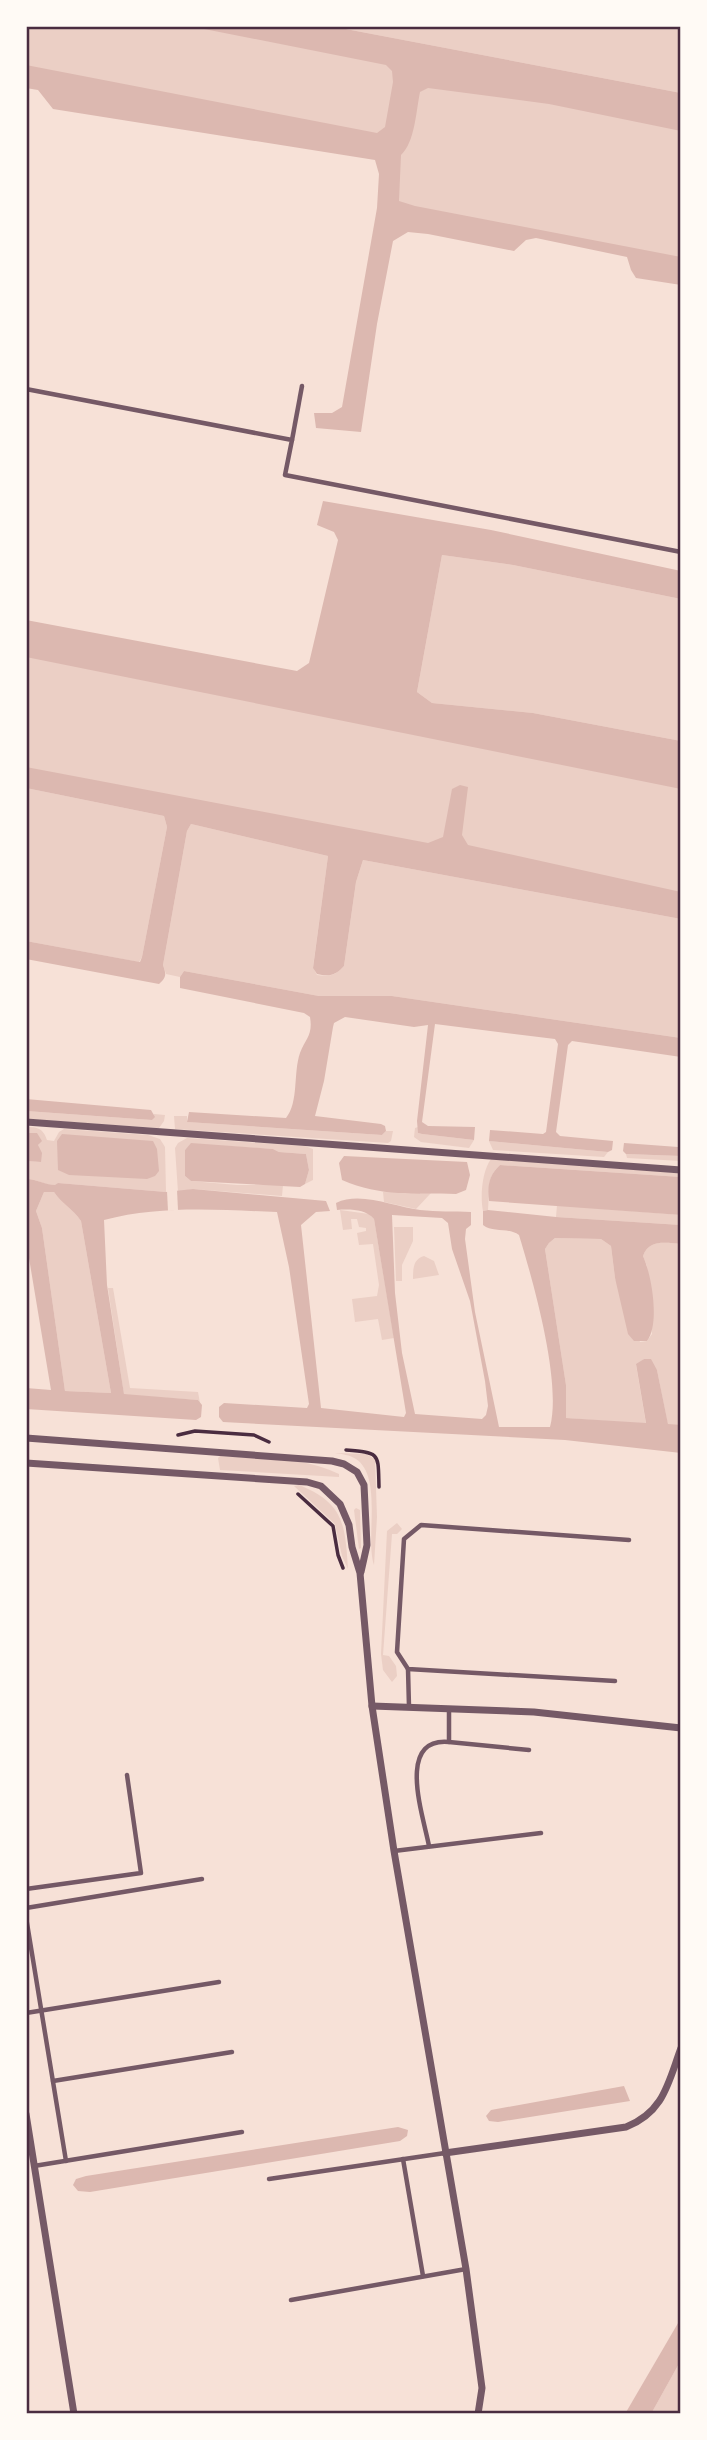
<svg xmlns="http://www.w3.org/2000/svg" width="707" height="2440" font-family="'Varela Round',sans-serif">
<rect width="100%" height="100%" fill="#f7e1d7"/>
<g fill="#ebcfc5">
<polygon points="26,26 208,26 681,118 681,259 385,203 385,153 26,82"/>
<polygon points="330,26 681,26 681,93"/>
<polygon points="442,555 513,565 681,599 681,741 533,713 432,703 417,692"/>
<polygon points="26,647 681,779 681,905 26,776"/>
<polygon points="26,788 164,816 167,827 142,957 139,962 26,941"/>
<path d="M191 824 328 856 313 967 317 975C330 977 336 975 344 966L356 882 363 860 681 919V1038L392 996H319L184 971 180 977 166 974 163 965 187 831Z"/>
<polygon points="26,1111 152,1120 154,1114 165,1115 164,1121 159,1128 26,1119"/>
<polygon points="174,1116 187,1116 187,1122 382,1135 386,1131 393,1131 391,1141 388,1143 175,1129"/>
<path d="M26 1127C37 1127 43 1128 47 1140L54 1141 59 1132 64 1129 148 1135 160 1139 165 1147 166 1192 58 1183 56 1186C44 1185 38 1179 26 1179V1161L41 1162 38 1145 41 1141 37 1134 26 1133Z"/>
<polygon points="418,1127 418,1133 422,1134 474,1140 469,1148 421,1142 414,1137 415,1128"/>
<polygon points="187,1138 305,1146 313,1149 313,1180 305,1184 309,1170 306,1154 279,1152 273,1149 191,1144 185,1150 185,1176 191,1181 237,1185 283,1185 282,1196 193,1189 178,1192 175,1148 178,1143"/>
<polygon points="489,1141 608,1152 604,1157 493,1150"/>
<polygon points="626,1154 681,1156 681,1161 627,1158"/>
<path d="M491 1159 681 1172V1177L500 1165C485 1178 490 1192 488 1210L483 1211C480 1197 482 1171 491 1159Z"/>
<path d="M44 1192H54C62 1204 73 1209 81 1221L111 1393 65 1391 42 1228 36 1211Z"/>
<polygon points="383,1192 431,1193 416,1209 384,1202"/>
<polygon points="557,1205 681,1215 681,1225 556,1217"/>
<polygon points="340,1210 369,1214 374,1219 394,1338 382,1340 378,1319 355,1322 352,1299 377,1296 379,1285 373,1244 359,1245 357,1233 366,1231 366,1228 359,1227 357,1219 351,1219 352,1229 343,1230"/>
<polygon points="394,1227 413,1227 413,1241 402,1265 402,1281 396,1281"/>
<path d="M555 1238 601 1239 611 1246 615 1278 640 1342 647 1341 652 1334 647 1266 643 1256C649 1239 665 1243 681 1244V1425H668L657 1370 644 1359 636 1365 646 1424 566 1418V1385L545 1249 549 1243Z"/>
<path d="M424 1256 434 1261 439 1275 413 1279C413 1269 413 1259 424 1256Z"/>
<polygon points="108,1288 113,1288 130,1388 198,1392 200,1403 198,1400 124,1395"/>
<path d="M335 1453 366 1454 375 1459 377 1517 374 1565C365 1539 383 1477 356 1459 350 1455 342 1454 335 1453Z"/>
<path d="M220 1456C260 1459 303 1456 339 1474V1477L220 1470 218 1458Z"/>
<path d="M299 1485C344 1503 345 1524 348 1569L342 1556 335 1524 294 1486Z"/>
<polygon points="356,1508 360,1510 361,1548 359,1549 354,1510"/>
<polygon points="397,1523 402,1529 397,1534 392,1534 383,1655 389,1656 396,1666 397,1676 392,1682 383,1670 381,1654 387,1531"/>
<polygon points="681,2360 681,2414 651,2414"/>
</g>
<g fill="#dcb8b0" fill-rule="evenodd">
<path d="M189 26H330L681 93V131L549 104 428 88 420 92C416 111 415 142 401 155L399 201 415 206 681 257V285L636 278 631 270 627 257 536 238 526 240 514 251 428 234 408 232 393 241 377 324 361 432 316 428 314 413H332L342 407 377 208 379 174 375 160 53 109 38 90 26 88V65L377 133 385 127 393 82 392 71 386 65Z"/>
<polygon points="323,501 491,530 681,571 681,599 513,565 442,555 417,692 432,703 533,713 681,741 681,789 26,657 26,620 297,671 309,663 338,540 334,532 317,525"/>
<path d="M26 767 428 843 443 837 452 789 460 785 468 787 462 835 468 845 681 892V919L363 860 356 882 344 966C336 975 330 977 317 974L313 968 328 856 191 824 187 831 163 965C166 974 167 977 159 984L26 959V941L140 962 142 957 167 827 164 816 26 788Z"/>
<path d="M184 971 319 996H392L681 1038V1057L572 1041 568 1045 556 1132 560 1136 613 1141 612 1150 608 1152 489 1141 490 1130 543 1134 546 1132 558 1044 555 1039 435 1024 422 1122 428 1126 475 1127 474 1140 422 1134 418 1133 417 1121 428 1025 414 1027 345 1017 334 1023 333 1027 324 1081 315 1116 381 1124 385 1126 386 1131 382 1135 187 1122 189 1112 286 1118C299 1102 293 1073 300 1053 306 1038 313 1035 310 1017L304 1013 180 988V977Z"/>
<polygon points="26,1099 151,1110 155,1117 152,1120 26,1111"/>
<polygon points="681,1132 681,1156 626,1154 623,1151 624,1143 678,1147"/>
<polygon points="26,1133 37,1133 42,1141 38,1145 42,1153 41,1162 26,1161"/>
<polygon points="62,1134 153,1141 157,1149 159,1171 155,1176 147,1179 69,1175 58,1170 57,1141"/>
<polygon points="191,1143 273,1149 279,1152 306,1154 309,1170 305,1184 300,1187 191,1181 185,1176 185,1150"/>
<path d="M344 1156 467 1162 470 1175 466 1190 456 1194C415 1193 381 1197 342 1180L339 1163Z"/>
<path d="M500 1165 681 1177V1215L489 1201C487 1186 489 1175 500 1165Z"/>
<path d="M26 1179C38 1179 44 1185 55 1185L58 1183 166 1192 193 1189 326 1201 330 1211 316 1212 301 1225 321 1408 404 1417 406 1413 374 1219C365 1209 350 1209 337 1210L336 1203C361 1191 394 1207 420 1210 437 1212 454 1211 471 1212V1225L466 1229 465 1239 475 1312 499 1427H550C562 1382 533 1281 519 1235 508 1227 493 1233 483 1225V1211L488 1210 556 1217 681 1225V1244C666 1243 649 1239 643 1256 652 1276 660 1324 647 1341H634L628 1334 615 1278 611 1246 601 1239 555 1238 549 1243 545 1249 566 1385V1418L646 1423 636 1364 644 1359H651L657 1370 668 1424 681 1425V1453L565 1440 223 1422 219 1417V1407L224 1403 307 1408 309 1404 289 1267 277 1212C219 1210 161 1205 104 1220L107 1285 124 1394 198 1400 202 1405 201 1417 196 1420 26 1409V1388L51 1390 26 1240ZM44 1192H54C62 1204 73 1209 81 1221L111 1393 65 1391 42 1228 36 1211ZM392 1215 442 1218 448 1223 452 1249 470 1301 485 1381 488 1406 486 1415 482 1419 415 1414 402 1353 395 1293Z"/>
<polygon points="624,2086 630,2101 498,2122 489,2121 486,2116 491,2110"/>
<polygon points="398,2127 408,2130 407,2136 400,2141 90,2192 78,2191 73,2185 76,2179 86,2176"/>
<polygon points="681,2318 681,2360 651,2414 625,2414"/>
</g>
<polygon fill="#f7e1d7" points="177,1190 178,1210 168,1211 167,1191"/>
<g fill="none" stroke-linecap="round" stroke-linejoin="round">
<g stroke="#4a2c40" stroke-width="3.5">
<polyline points="178,1435 195,1431 254,1435 269,1442"/>
<path d="M346 1450C381 1453 378 1453 379 1487"/>
<polyline points="298,1494 333,1526 338,1555 343,1568"/>
</g>
<g stroke="#755966" stroke-width="4.5">
<polyline points="26,389 292,440 285,475 681,552"/>
<polyline points="292,440 302,386"/>
<polyline points="408,1669 409,1707"/>
<polyline points="615,1681 408,1669 397,1652 404,1539 421,1525 629,1540"/>
<polyline points="449,1709 449,1742 529,1750"/>
<path d="M429 1846C424 1818 395 1737 449 1742"/>
<polyline points="394,1851 541,1833"/>
<polyline points="26,1889 141,1873 127,1775"/>
<polyline points="26,1908 202,1879"/>
<polyline points="26,1917 66,2161"/>
<polyline points="26,2013 219,1982"/>
<polyline points="53,2081 232,2052"/>
<polyline points="403,2159 423,2276"/>
<polyline points="34,2166 242,2132"/>
<polyline points="269,2179 445,2153"/>
<polyline points="291,2300 466,2269"/>
</g>
<g stroke="#755966" stroke-width="7">
<polyline points="26,1122 681,1170"/>
<polyline points="26,1438 332,1461 344,1464 357,1472 364,1485 367,1545 361,1572"/>
<polyline points="26,1463 307,1482 321,1486 340,1504 349,1525 352,1547 360,1573 372,1706 394,1851 466,2269 482,2388 478,2414"/>
<polyline points="372,1706 534,1712 681,1728"/>
<polyline points="26,2114 74,2414"/>
<path d="M445 2153 626 2127C664 2112 668 2083 681 2048"/>
</g>
</g>
<rect width="707" height="2440" fill="none" stroke="#fffaf5" stroke-width="56"/>
<rect x="28" y="28" width="651" height="2384" fill="none" stroke="#4a2c40" stroke-width="2.5"/>
</svg>
